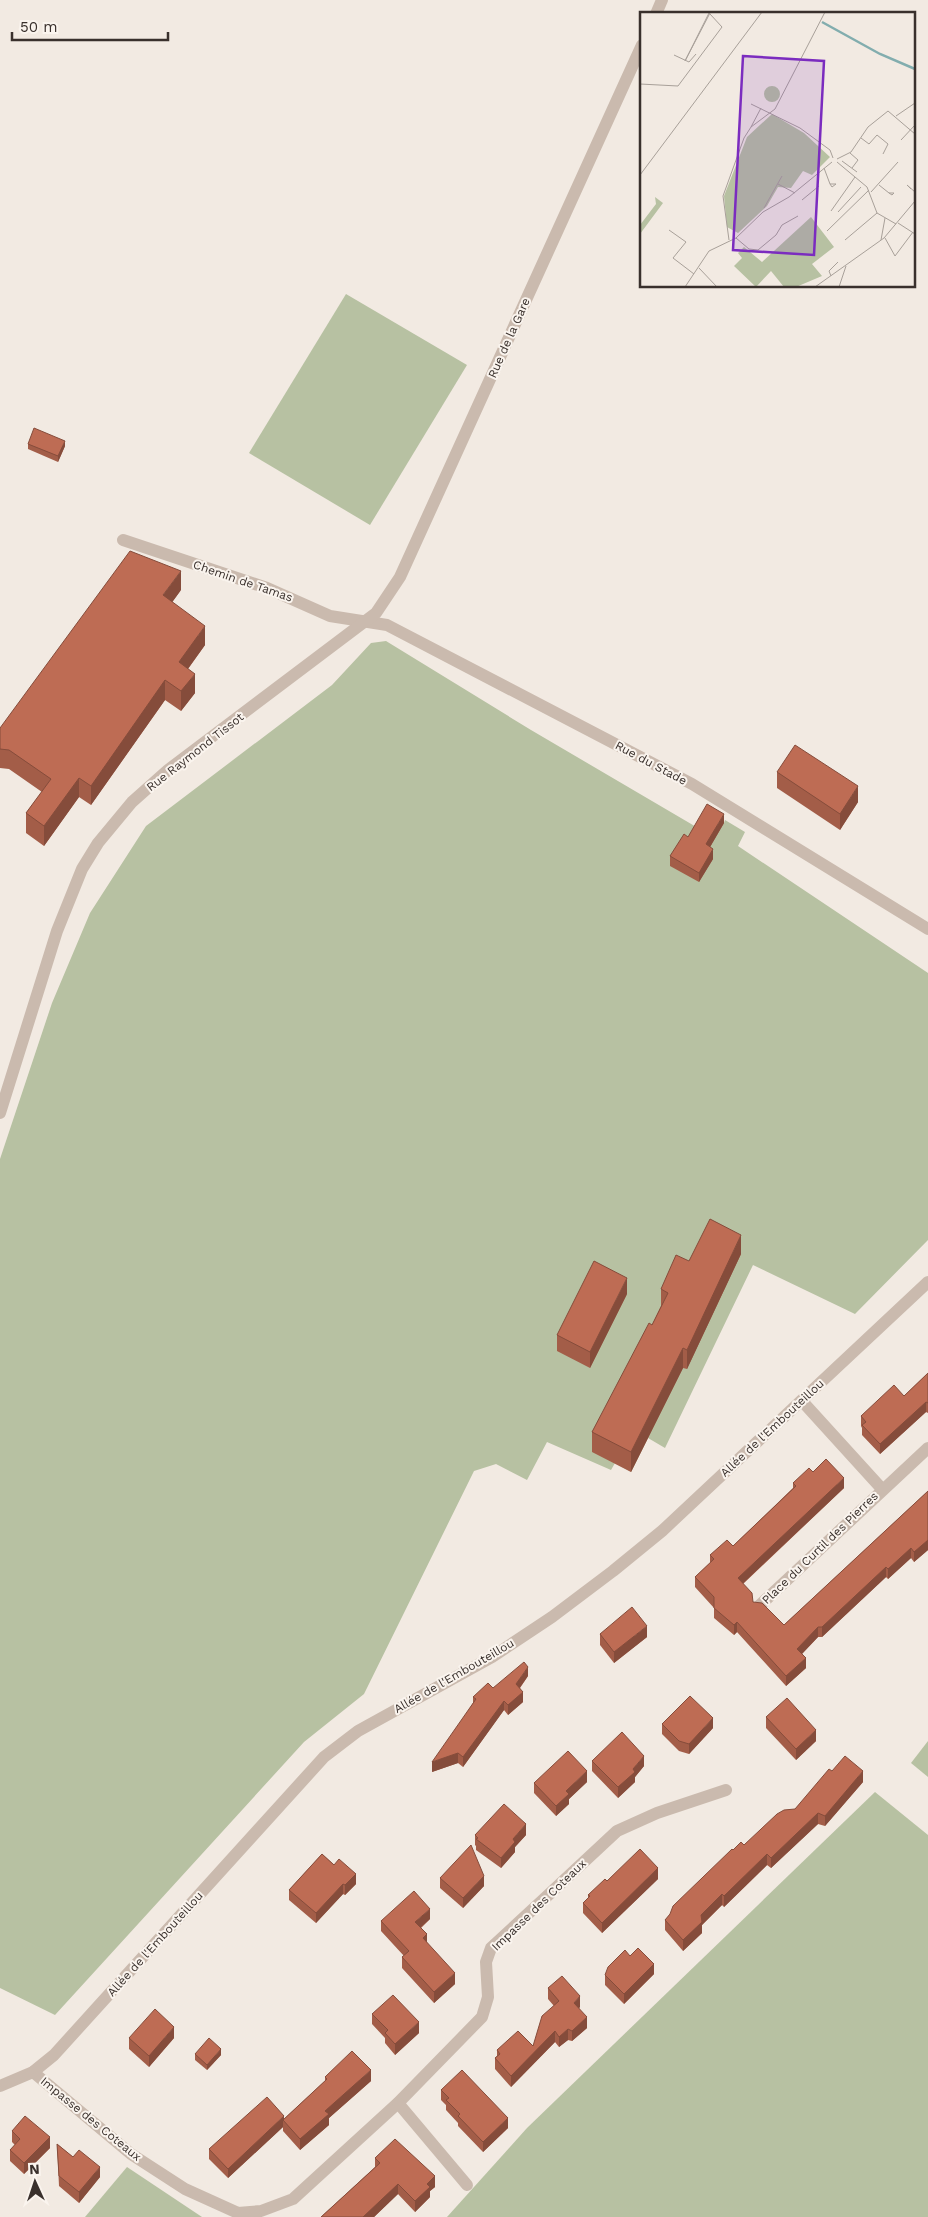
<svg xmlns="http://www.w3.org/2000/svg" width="928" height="2217" font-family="'Work Sans',sans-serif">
<rect width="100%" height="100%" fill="#f2eae2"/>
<g fill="#b7c1a2">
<polygon points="346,294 467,365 370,525 249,453"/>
<polygon points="386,641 531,730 698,828 724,823 725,820 745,832 738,846 928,973 928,1240 855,1314 753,1265 665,1448 648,1438 631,1472 615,1463 611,1470 547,1442 527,1480 496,1464 474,1471 364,1694 304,1742 55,2015 0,1988 0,1159 52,1003 90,913 146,826 332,685 371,643"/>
<polygon points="928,1741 928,1777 911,1763"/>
<polygon points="875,1792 928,1835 928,2217 447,2217 527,2128"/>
<polygon points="127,2167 202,2217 85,2217"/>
</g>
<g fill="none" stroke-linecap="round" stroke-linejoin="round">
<g stroke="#cabaae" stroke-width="12">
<polyline points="656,14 662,0"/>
<polyline points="123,540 267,588 330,616 387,625 692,784 928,929"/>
<polyline points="0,1113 57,931 82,869 98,843 132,802 168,770 376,613 400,577 642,45"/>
<polyline points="802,1401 882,1489"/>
<polyline points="759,1606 928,1448"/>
<polyline points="33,2072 131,2154 185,2189 238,2213 261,2211 293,2199 398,2103 482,2017 488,1997 486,1962 491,1948 544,1899 617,1831 657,1813 726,1790"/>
<polyline points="0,2086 33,2072 54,2055 324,1757 358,1731 492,1657 552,1617 613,1571 662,1531 928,1282"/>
<polyline points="398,2103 467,2185"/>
</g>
</g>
<g fill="#a35d48">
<polygon points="28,444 65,446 58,462 28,449"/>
<polygon points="181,590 172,602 205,645 188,669 195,693 181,711 165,700 91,805 79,797 44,846 26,833 26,813 42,792 9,769 0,768 0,728"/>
<polygon points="777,772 858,802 840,830 777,788"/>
<polygon points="724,823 710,847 713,859 699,882 670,866 670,856 688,837"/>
<polygon points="741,1254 687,1369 683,1368 631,1472 592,1452 592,1432 652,1325 661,1306 661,1289 689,1261"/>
<polygon points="627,1294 590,1368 557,1351 557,1335"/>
<polygon points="928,1373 928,1413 926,1412 880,1454 862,1435 862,1428 861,1426 861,1416 904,1396"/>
<polygon points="813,1472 844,1488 743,1584 753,1602 784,1625 928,1491 928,1550 914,1562 911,1558 888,1579 886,1577 822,1637 818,1637 802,1654 806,1668 786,1686 737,1632 734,1635 714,1618 714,1608 695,1587 695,1577 710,1563 710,1555 733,1546 793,1488 793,1483"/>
<polygon points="600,1634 647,1637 614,1663 600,1645"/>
<polygon points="528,1676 520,1688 523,1702 508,1715 504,1710 463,1767 458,1763 432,1772 473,1703 473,1697 493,1688"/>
<polygon points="766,1717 816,1741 796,1760 766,1728"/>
<polygon points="662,1724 713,1728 689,1754 679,1751 662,1734"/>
<polygon points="592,1761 644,1766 635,1777 635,1782 618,1798 592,1771"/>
<polygon points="832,1771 863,1782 825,1826 818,1824 771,1868 767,1865 724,1907 722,1905 702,1925 702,1933 683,1951 665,1930 665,1920 733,1850 744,1845 795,1809"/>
<polygon points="587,1782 569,1799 569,1804 556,1816 534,1793 534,1783"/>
<polygon points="475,1835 526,1835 515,1847 515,1852 501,1868 476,1850 476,1846 475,1845"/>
<polygon points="322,1854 356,1884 345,1895 343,1894 316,1923 289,1900 289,1890"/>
<polygon points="440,1878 484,1886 463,1908 440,1888"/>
<polygon points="658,1879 602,1933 583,1913 583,1903 588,1898 588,1895 607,1881"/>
<polygon points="430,1919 421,1928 427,1943 455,1984 434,2003 402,1968 402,1957 404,1956 381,1931 381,1921"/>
<polygon points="630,1956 654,1974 624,2004 605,1985 605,1975"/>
<polygon points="548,1988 580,2007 579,2008 587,2028 572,2041 568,2040 559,2047 555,2042 511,2087 495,2069 495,2058 497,2056 497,2050 533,2046 554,2006 548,1999"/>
<polygon points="372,2014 419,2033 395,2055 385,2043 385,2038 372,2024"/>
<polygon points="129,2038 174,2038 149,2067 129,2049"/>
<polygon points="195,2054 221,2055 207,2070 195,2060"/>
<polygon points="325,2077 371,2081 329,2118 329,2125 300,2150 283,2131 283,2127 228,2178 209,2159 209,2149 284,2119 325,2081"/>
<polygon points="441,2090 508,2128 483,2152 458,2126 458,2123 446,2110 446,2105 441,2100"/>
<polygon points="12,2131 50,2148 24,2174 10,2161 10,2150 15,2145 12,2142"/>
<polygon points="57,2144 73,2157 100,2177 79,2203 59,2186"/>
<polygon points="375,2158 435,2187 430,2191 430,2197 415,2212 398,2194 374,2217 321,2217 375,2167"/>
</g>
<g fill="#854c3b">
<polygon points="65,441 65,446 58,462 58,456"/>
<polygon points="181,571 181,590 163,615 163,595"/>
<polygon points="205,626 205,645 179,681 179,662"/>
<polygon points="195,674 195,693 181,711 181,691"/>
<polygon points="165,680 165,700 91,805 91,786"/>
<polygon points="79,778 79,797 44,846 44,826"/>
<polygon points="858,786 858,802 840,830 840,814"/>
<polygon points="724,814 724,823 706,854 706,844"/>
<polygon points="713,849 713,859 699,882 699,873"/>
<polygon points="741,1235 741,1254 687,1369 687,1350"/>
<polygon points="627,1278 627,1294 590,1368 590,1352"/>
<polygon points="683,1348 683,1368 631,1472 631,1452"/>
<polygon points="926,1402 926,1412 880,1454 880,1444"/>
<polygon points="844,1478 844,1488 738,1588 738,1578"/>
<polygon points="928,1540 928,1550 914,1562 914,1552"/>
<polygon points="911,1548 911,1558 888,1579 888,1569"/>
<polygon points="886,1567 886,1577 822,1637 822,1627"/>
<polygon points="737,1622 737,1632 734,1635 734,1625"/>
<polygon points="647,1626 647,1637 614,1663 614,1652"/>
<polygon points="818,1627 818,1637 797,1659 797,1649"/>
<polygon points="806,1658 806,1668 786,1686 786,1676"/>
<polygon points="528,1667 528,1676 516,1693 516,1684"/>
<polygon points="523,1692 523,1702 508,1715 508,1705"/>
<polygon points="504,1701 504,1710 463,1767 463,1757"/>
<polygon points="713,1718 713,1728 689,1754 689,1744"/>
<polygon points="816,1730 816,1741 796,1760 796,1749"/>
<polygon points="458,1753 458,1763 432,1772 432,1762"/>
<polygon points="644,1756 644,1766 635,1777 635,1782 618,1798 618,1787"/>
<polygon points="587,1771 587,1782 569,1799 569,1804 556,1816 556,1806 566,1791"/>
<polygon points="863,1771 863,1782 825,1826 825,1816"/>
<polygon points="818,1813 818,1824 771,1868 771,1858"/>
<polygon points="526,1824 526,1835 515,1847 515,1852 501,1868 501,1858 513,1839"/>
<polygon points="767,1854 767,1865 724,1907 724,1896"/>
<polygon points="658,1868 658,1879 602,1933 602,1923"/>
<polygon points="356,1874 356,1884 345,1895 345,1885"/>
<polygon points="484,1876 484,1886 463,1908 463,1898"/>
<polygon points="343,1884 343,1894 316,1923 316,1913"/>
<polygon points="722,1894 722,1905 702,1925 702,1933 683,1951 683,1940 701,1915"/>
<polygon points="430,1909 430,1919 415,1932 415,1922"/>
<polygon points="427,1934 427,1945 423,1938"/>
<polygon points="654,1964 654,1974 624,2004 624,1994"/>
<polygon points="455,1973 455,1984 434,2003 434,1992"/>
<polygon points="580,1996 580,2007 574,2013 574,2003"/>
<polygon points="587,2017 587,2028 572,2041 572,2031"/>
<polygon points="419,2022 419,2033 395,2055 395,2044"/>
<polygon points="174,2027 174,2038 149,2067 149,2056"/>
<polygon points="568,2029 568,2040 559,2047 559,2037"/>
<polygon points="555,2031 555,2042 511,2087 511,2076"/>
<polygon points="221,2049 221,2055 207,2070 207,2065"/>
<polygon points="371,2070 371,2081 329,2118 329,2125 300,2150 300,2139 325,2111"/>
<polygon points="284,2116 284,2121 283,2120 283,2127 228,2178 228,2169"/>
<polygon points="508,2118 508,2128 483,2152 483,2142"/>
<polygon points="50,2137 50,2148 24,2174 24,2163"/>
<polygon points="100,2167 100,2177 79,2203 79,2192"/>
<polygon points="435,2176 435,2187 430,2191 430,2197 415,2212 415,2201 427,2184"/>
<polygon points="398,2184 398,2194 374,2217 363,2217"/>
</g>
<g fill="#be6c54" stroke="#854c3b">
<polygon points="34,428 65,441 58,456 28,444"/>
<polygon points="130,551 181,571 163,595 205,626 179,662 195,674 181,691 165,680 91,786 79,778 44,826 26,813 51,779 9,750 0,749 0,728"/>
<polygon points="795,745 858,786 840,814 777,772"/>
<polygon points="707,804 724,814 706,844 713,849 699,873 670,856 684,834 688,837"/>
<polygon points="710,1219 741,1235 687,1350 683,1348 631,1452 592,1432 649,1323 652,1325 668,1293 661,1289 676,1255 689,1261"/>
<polygon points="594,1261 627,1278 590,1352 557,1335"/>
<polygon points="928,1373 928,1403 926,1402 880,1444 862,1425 866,1422 861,1416 894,1385 904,1396"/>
<polygon points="826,1459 844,1478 738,1578 752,1593 753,1602 762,1603 784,1625 928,1491 928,1540 914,1552 911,1548 888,1569 886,1567 822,1627 818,1627 797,1649 806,1658 786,1676 737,1622 734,1625 714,1608 714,1597 695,1577 714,1559 710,1555 727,1540 733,1546 796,1486 793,1483 809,1468 813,1472"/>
<polygon points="632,1607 647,1626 614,1652 600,1634"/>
<polygon points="524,1662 528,1667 516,1684 523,1692 508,1705 504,1701 463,1757 458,1753 432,1762 476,1699 473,1697 488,1683 493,1688"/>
<polygon points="690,1696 713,1718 689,1744 679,1741 662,1724"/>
<polygon points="787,1698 816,1730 796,1749 766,1717"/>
<polygon points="622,1732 644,1756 633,1769 635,1772 618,1787 592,1761"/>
<polygon points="568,1751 587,1771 566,1791 569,1794 556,1806 534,1783"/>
<polygon points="845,1756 863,1771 825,1816 818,1813 771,1858 767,1854 724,1896 722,1894 701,1915 702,1922 683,1940 665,1920 670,1914 673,1906 732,1849 733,1850 741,1842 744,1845 777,1814 784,1810 795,1809 829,1769 832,1771"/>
<polygon points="504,1804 526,1824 513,1839 515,1842 501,1858 476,1839 478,1838 475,1835"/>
<polygon points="471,1845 484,1876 463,1898 440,1878"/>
<polygon points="640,1849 658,1868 602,1923 583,1903 590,1896 588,1895 605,1879 607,1881"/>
<polygon points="322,1854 334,1865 339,1859 356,1874 345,1885 343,1884 316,1913 289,1890"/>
<polygon points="414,1891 430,1909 415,1922 427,1934 423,1938 455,1973 434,1992 402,1957 409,1951 381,1921"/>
<polygon points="638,1948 654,1964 624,1994 605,1975 608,1967 625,1950 630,1956"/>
<polygon points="562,1976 580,1996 574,2003 587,2017 572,2031 568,2029 559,2037 555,2031 511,2076 495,2058 500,2054 497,2050 518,2031 533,2046 542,2016 559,2001 548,1988"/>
<polygon points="393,1995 419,2022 395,2044 385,2033 388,2030 372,2014"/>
<polygon points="155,2009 174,2027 149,2056 129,2038"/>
<polygon points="209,2038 221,2049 207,2065 195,2054"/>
<polygon points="352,2051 371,2070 325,2111 329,2114 300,2139 283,2120 327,2079 325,2077"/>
<polygon points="462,2070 508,2118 483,2142 458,2116 460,2114 446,2100 449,2098 441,2090"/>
<polygon points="267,2097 284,2116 228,2169 209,2149"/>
<polygon points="25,2116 50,2137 24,2163 10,2150 20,2139 12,2131"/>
<polygon points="395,2139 435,2176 427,2184 430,2187 415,2201 398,2184 363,2217 321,2217 380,2163 375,2158"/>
<polygon points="57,2144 73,2157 79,2150 100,2167 79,2192 59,2176"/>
</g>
<g text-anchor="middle" stroke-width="4" stroke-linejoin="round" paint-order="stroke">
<g font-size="12" fill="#39302c" stroke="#faf4ee">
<text transform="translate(509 338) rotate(-66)" y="4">Rue de la Gare</text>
<text transform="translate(243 581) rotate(19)" y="4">Chemin de Tamas</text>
<text transform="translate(195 752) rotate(-38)" y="4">Rue Raymond Tissot</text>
<text transform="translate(651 763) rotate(28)" y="4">Rue du Stade</text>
<text transform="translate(772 1428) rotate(-43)" y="4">Allée de l'Embouteillou</text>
<text transform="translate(820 1548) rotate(-44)" y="4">Place du Curtil des Pierres</text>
<text transform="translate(454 1676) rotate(-30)" y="4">Allée de l'Embouteillou</text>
<text transform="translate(539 1905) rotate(-44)" y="4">Impasse des Coteaux</text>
<text transform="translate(155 1944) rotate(-48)" y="4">Allée de l'Embouteillou</text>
<text transform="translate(91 2119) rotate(39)" y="4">Impasse des Coteaux</text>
</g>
</g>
<g transform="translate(640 12)">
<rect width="275" height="275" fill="#f2eae2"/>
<path d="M124 82a8 8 0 1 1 16 0a8 8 0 1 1-16 0ZM132 102 164 121 190 145 172 163 163 159 151 176 138 175 127 194 98 221 87 215 84 184 107 125ZM15 185 23 191 0 222V213L16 192ZM171 205 194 235 172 252 182 264 156 275H144L131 259 116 275 94 254 102 246 98 241 104 235 122 250Z" fill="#b7c1a2"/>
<path fill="none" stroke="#82adae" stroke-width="2.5" d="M182 10 240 42 275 57"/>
<path fill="none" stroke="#a8a099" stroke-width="1" d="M69 1 45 49 70 1M34 43 49 50 56 42M0 72 38 74 82 15 70 2M111 92 160 116 190 138 193 146M256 104 275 91M111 115 121 96M221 126 229 132 237 123 248 132 243 142M261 128 275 113M210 141 218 148 212 156M197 147 211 140 228 115 248 99 275 122M202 149 217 160M197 150 227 175 237 201 256 212M184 156 190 172 192 175 196 172H190M0 163 122 0M138 172 155 181M239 173 249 181 252 183 254 181H249M271 177 267 173 275 180M231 180 258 150M162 188 179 174M124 196 142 164M191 199 215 165M198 200 221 175M258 211 275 222M29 218 46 230 33 246 54 262M187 219 229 178M96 226 109 237 118 238 136 223 142 213 158 204M245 226 255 244 273 220M89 228 83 184 104 126 111 115 135 97 185 0M205 228 237 201M241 228 245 206M59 256 77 275M191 264 189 259 198 250M45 275 69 239 96 226 123 200 149 185 192 150M175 275 244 226 275 189M199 275 206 254"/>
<path fill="#7b2cbf" fill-opacity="0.15" stroke="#7b2cbf" stroke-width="2.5" d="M103 44 184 49 174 243 93 238Z"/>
<rect width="275" height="275" fill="none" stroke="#39302c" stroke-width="2.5"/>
</g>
<g transform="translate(35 2182) rotate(357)" stroke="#faf4ee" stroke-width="4" paint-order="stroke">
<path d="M0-4L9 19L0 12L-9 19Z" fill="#39302c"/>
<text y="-8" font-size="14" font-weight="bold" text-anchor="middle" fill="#39302c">N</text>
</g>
<path d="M12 32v8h156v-8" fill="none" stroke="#39302c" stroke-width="2.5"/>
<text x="20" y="32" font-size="15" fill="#39302c" stroke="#faf4ee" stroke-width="4" paint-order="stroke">50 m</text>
</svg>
